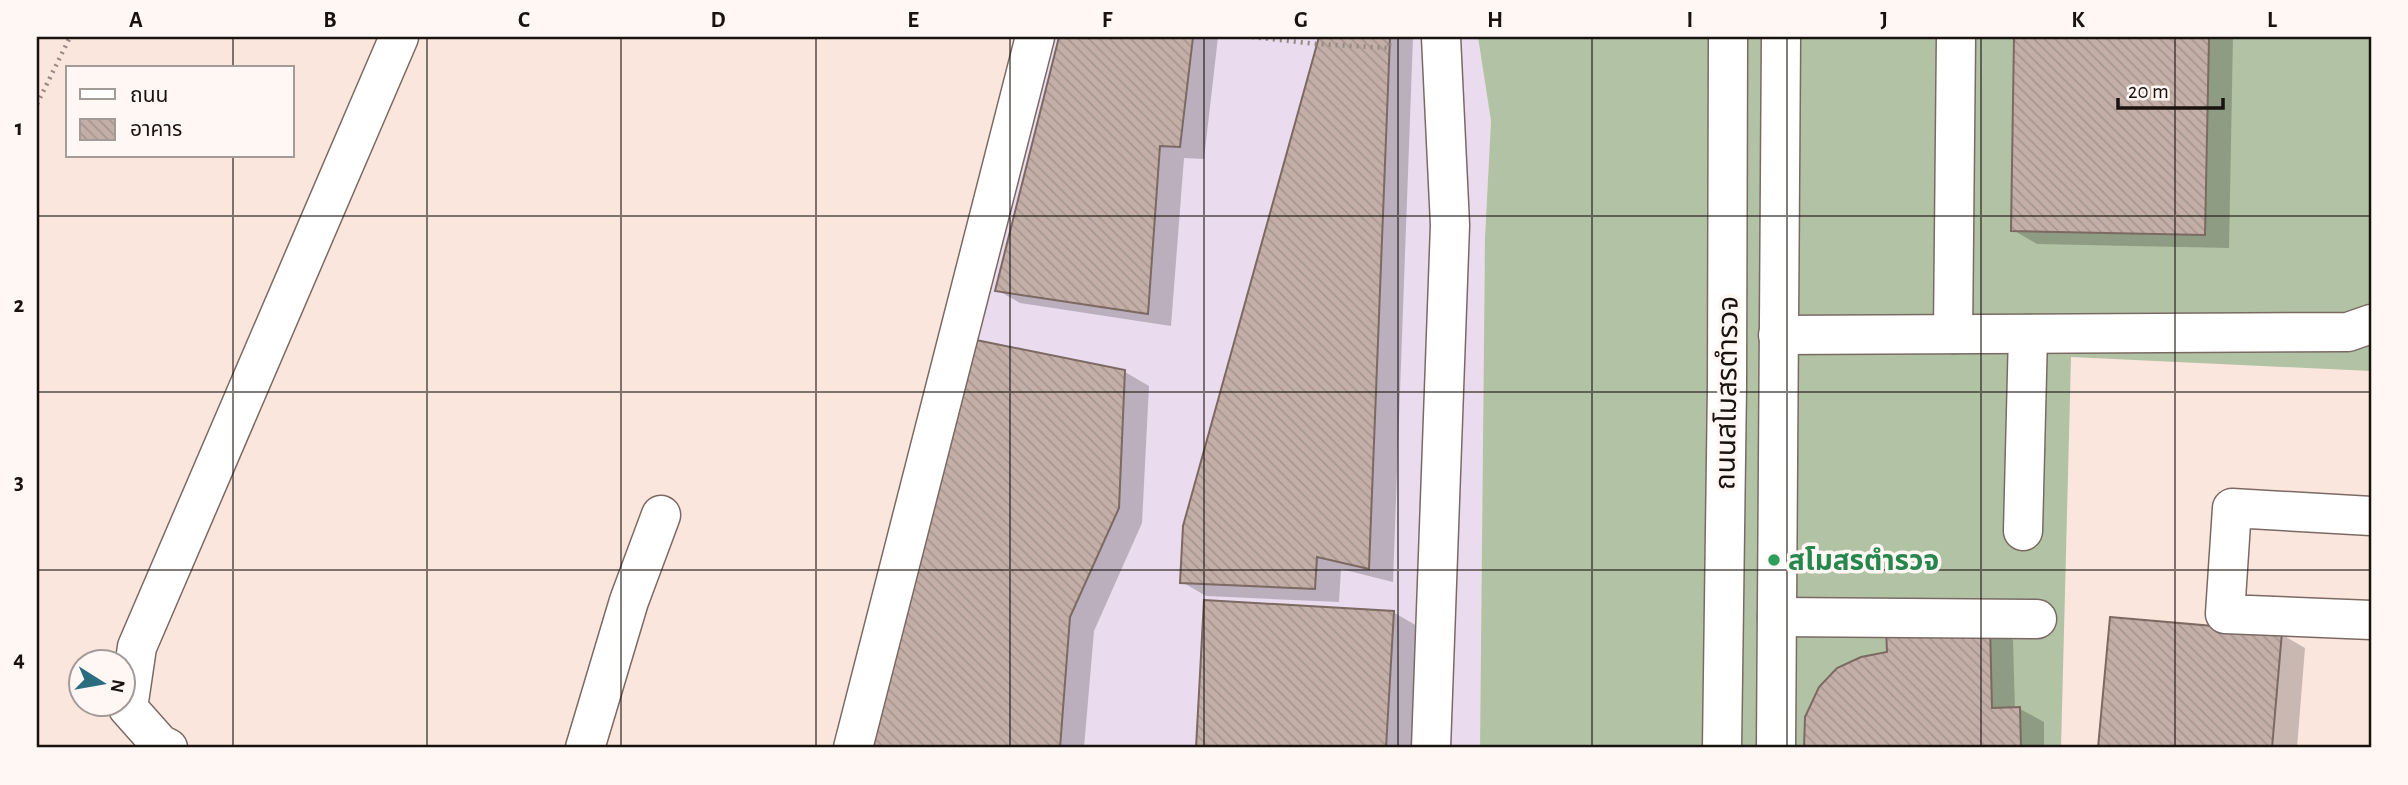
<svg xmlns="http://www.w3.org/2000/svg" width="2408" height="785" font-family="'Alegreya Sans','Noto Sans Thai',sans-serif">
<defs>
<pattern id="building-back-hatch" width="6" height="6" patternUnits="userSpaceOnUse" patternTransform="scale(1.75)"><rect width="6" height="6" fill="#c3afa8"/><path d="M-1 5l2 2M0 0l6 6M5-1l2 2" fill="none" stroke="#a7968f"/></pattern>
</defs>
<rect width="100%" height="100%" fill="#fbe6de"/>
<polygon fill="#eadbee" points="1028,37 1478,37 1491,121 1485,237 1480,748 837,748"/>
<polygon fill="#b1c3a4" points="1478,37 2371,37 2371,371 2071,357 2061,748 1480,748 1485,237 1491,121"/>
<g fill="#0003">
<polygon points="1061,37 1218,37 1204,159 1184,158 1171,326 1020,303 997,290"/>
<polygon points="1320,37 1413,37 1393,582 1341,569 1339,602 1206,596 1182,582 1185,526"/>
<polygon points="2016,37 2233,37 2229,248 2037,244 2013,230"/>
<polygon points="978,342 1125,372 1149,386 1142,523 1094,631 1084,748 874,748"/>
<polygon points="1206,602 1393,612 1417,626 1411,748 1198,748"/>
<polygon points="2112,619 2281,634 2305,648 2297,748 2100,748"/>
<polygon points="1989,626 2013,640 2015,709 2020,709 2044,722 2044,748 1806,748 1807,718 1888,654"/>
</g>
<g fill="url(#building-back-hatch)" stroke="#7b6962" stroke-width="2">
<polygon points="1059,37 1193,37 1180,147 1160,146 1148,314 995,291"/>
<polygon points="1319,37 1390,37 1369,569 1317,557 1315,589 1180,583 1183,526"/>
<polygon points="2014,37 2209,37 2205,235 2011,231"/>
<polygon points="976,340 1125,370 1119,508 1070,617 1060,748 872,748"/>
<polygon points="1204,600 1394,611 1386,748 1196,748"/>
<polygon points="2110,617 2282,632 2272,748 2098,748"/>
<polygon points="1990,625 1992,708 2020,707 2021,748 1804,748 1805,717 1819,687 1837,668 1861,657 1887,652 1886,628"/>
</g>
<g fill="none" stroke-linecap="round" stroke-linejoin="round">
<g stroke="#7b6a63" stroke-width="41">
<g id="minor">
<polyline points="1953,334 1956,37"/>
<polyline points="1778,335 2348,332 2371,324"/>
<polyline points="2371,516 2232,508 2225,614 2371,620"/>
<polyline points="2023,531 2028,334"/>
<polyline points="1777,617 2037,619"/>
<polyline points="168,748 160,744 128,708 137,647 399,37"/>
<polyline points="585,748 629,601 661,515"/>
<polyline points="853,748 1035,37"/>
<polyline points="1431,748 1450,225 1441,37"/>
<polyline points="1722,748 1727,386 1728,37"/>
<polyline points="1776,748 1781,37"/>
</g>
</g>
<g stroke="#968882" stroke-width="4.5" stroke-dasharray="2 5" stroke-linecap="butt">
<polyline points="1252,37 1317,44 1389,48 1390,37"/>
<polyline points="37,104 70,37"/>
</g>
<use href="#minor" stroke="#fff" stroke-width="38"/>
</g>
<path fill="none" stroke="#19120f" stroke-width="2" stroke-opacity="0.55" d="M233 37V68M427 37V748M621 37V748M816 37V748M1010 37V748M1204 37V748M1398 37V748M1592 37V748M1787 37V748M1981 37V748M2175 37V748M233 156V748M37 216H2371M37 392H2371M37 570H2371"/>
<circle fill="#2e9e5b" stroke="#fff7f3" stroke-width="2.5" cx="1774" cy="560" r="7"/>
<g text-anchor="middle" stroke-width="7" stroke-linejoin="round" paint-order="stroke">
<g font-size="28" fill="#19120f" stroke="#fff7f3">
<text transform="translate(1726 393) rotate(-89)" y="10">ถนนสโมสรตำรวจ</text>
</g>
<g font-size="28" font-weight="bold" fill="#27864d" stroke="#fff7f3" text-anchor="start">
<text x="1788" y="570">สโมสรตำรวจ</text>
</g>
</g>
<rect width="2408" height="785" fill="none" stroke="#fff7f3" stroke-width="77"/>
<rect x="66" y="66" width="228" height="91" fill="#fff7f3" stroke="#a39b98" stroke-width="2"/>
<rect x="80" y="89" width="35" height="10" fill="#ffffff" stroke="#a39b98" stroke-width="2"/>
<text x="130" y="102" font-size="21" fill="#19120f">ถนน</text>
<rect x="80" y="119" width="35" height="21" fill="url(#building-back-hatch)" stroke="#a39b98" stroke-width="2"/>
<text x="130" y="136" font-size="21" fill="#19120f">อาคาร</text>
<g transform="translate(102 683) rotate(101)"><circle r="33" fill="#fff7f3" stroke="#a39b98" stroke-width="2"/>
<path d="M0-5L12 26L0 18L-12 26Z" fill="#2b6d80"/>
<text y="-10" font-size="19" font-weight="bold" text-anchor="middle" fill="#19120f">N</text>
</g>
<path d="M2118 98v10h105v-10" fill="none" stroke="#19120f" stroke-width="3.5"/>
<text x="2128" y="98" font-size="21" fill="#19120f" stroke="#fff7f3" stroke-width="5" paint-order="stroke">20 m</text>
<rect x="38" y="38" width="2332" height="708" fill="none" stroke="#19120f" stroke-width="2.5"/>
<g font-size="23" text-anchor="middle" font-weight="bold" fill="#19120f">
<text x="136" y="27">A</text>
<text x="330" y="27">B</text>
<text x="524" y="27">C</text>
<text x="718" y="27">D</text>
<text x="913" y="27">E</text>
<text x="1107" y="27">F</text>
<text x="1301" y="27">G</text>
<text x="1495" y="27">H</text>
<text x="1690" y="27">I</text>
<text x="1884" y="27">J</text>
<text x="2078" y="27">K</text>
<text x="2272" y="27">L</text>
<text x="19" y="135">1</text>
<text x="19" y="312">2</text>
<text x="19" y="489">3</text>
<text x="19" y="666">4</text>
</g>
</svg>
